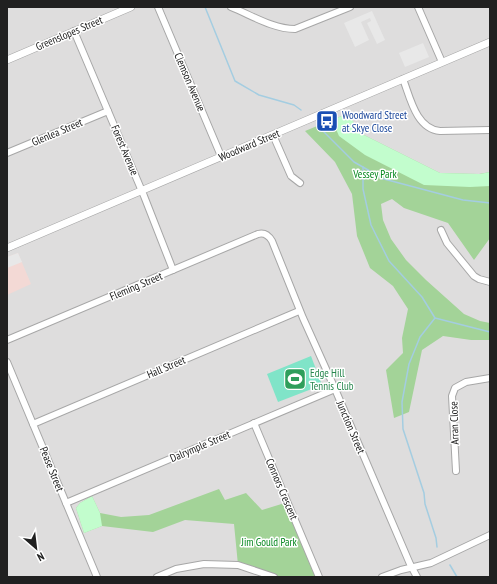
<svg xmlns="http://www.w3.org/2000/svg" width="497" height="584" font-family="'PT Sans Narrow',sans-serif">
<rect width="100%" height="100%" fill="#f1efe6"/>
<rect fill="#dedddd" x="7" y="7" width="483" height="570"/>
<polygon fill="#f3d9d5" points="18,253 31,284 7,295 7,257"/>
<g fill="#a3d398">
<polygon points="349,113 358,132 440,173 479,174 490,172 490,238 474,260 448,223 404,208 392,199 381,204 383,220 391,239 406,260 426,280 464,314 480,321 490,323 490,340 471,340 443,336 422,350 409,412 394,418 386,370 403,353 402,338 408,309 393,286 370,268 357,236 352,194 335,162 305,131"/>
<polygon points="219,489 225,500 246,493 262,510 288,502 319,577 271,577 238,565 234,524 185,520 153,532 102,526 84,533 76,508 80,503 92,496 100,513 121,517 149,515"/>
</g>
<g fill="#c2fdcd">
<polygon points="349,113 358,132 440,173 480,174 490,172 490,186 470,187 424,185 365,155 339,136 332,120"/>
<polygon points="92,496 100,513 102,526 84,533 76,508 80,503"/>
</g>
<polygon fill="#80e4c8" points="311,356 322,385 278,402 267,374"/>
<g fill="#e8e8e8">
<polygon points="372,11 385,40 377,44 367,23 371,21 370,18 361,22 369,40 355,47 344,23"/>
<polygon points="423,43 429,57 405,67 399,53"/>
<polygon points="18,253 22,262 7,268 7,257"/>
</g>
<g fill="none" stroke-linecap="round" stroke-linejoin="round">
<g stroke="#a4cde1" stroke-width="1.5">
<polyline points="205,7 235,81 259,95 294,105 301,110"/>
<polyline points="318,126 354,162 384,179 463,200 490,203"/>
<polyline points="363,167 363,189 371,225 389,261 422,297 435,318 490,332"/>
<polyline points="435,318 420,337 409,364 402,402 403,429 424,493 425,504 436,538 437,547"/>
<polyline points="450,565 457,577"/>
</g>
<g stroke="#a7a7a7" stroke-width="8">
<g id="minor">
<polyline points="158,7 221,156"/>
<path d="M231 7C251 15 273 29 295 29L350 7"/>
<polyline points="418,7 442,62"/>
<polyline points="74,31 144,196 173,270"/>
<path d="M403 79C410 97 416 129 440 131L490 130"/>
<polyline points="273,135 291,176 300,183"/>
<polyline points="7,153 108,111"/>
<polyline points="441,230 447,243 474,276 479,279 490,282"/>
<path d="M7 340 258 234C265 232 269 236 272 241L303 318 335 389 410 564 417 577"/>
<polyline points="7,362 97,577"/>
<polyline points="254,423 319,577"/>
<polyline points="33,424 299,311"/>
<polyline points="456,471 452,396 455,388 466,382 490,378"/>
<polyline points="66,503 335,389"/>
<polyline points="157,577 176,569 204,564 238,565 274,577"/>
<polyline points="382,577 401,570 431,563 490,535"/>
</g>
</g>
<g stroke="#a7a7a7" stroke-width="8">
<g id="tertiary">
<polyline points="7,60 131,7"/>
<polyline points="7,248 490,42"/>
</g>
</g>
<use href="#minor" stroke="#fff" stroke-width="6"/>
<use href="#tertiary" stroke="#fff" stroke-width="7"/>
</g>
<defs>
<g id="bus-square" transform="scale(1.15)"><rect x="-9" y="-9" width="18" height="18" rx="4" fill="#1a4fb4" stroke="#fff"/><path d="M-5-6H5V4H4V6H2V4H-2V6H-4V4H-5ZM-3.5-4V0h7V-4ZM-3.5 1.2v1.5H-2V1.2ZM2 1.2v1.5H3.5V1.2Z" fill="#fff"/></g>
<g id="stadium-square" transform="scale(1.15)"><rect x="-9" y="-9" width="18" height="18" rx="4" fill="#2e9e5b" stroke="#fff"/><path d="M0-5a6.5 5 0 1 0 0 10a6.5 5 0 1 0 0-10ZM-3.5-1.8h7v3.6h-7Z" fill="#fff"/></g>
</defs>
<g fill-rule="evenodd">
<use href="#bus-square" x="327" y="121"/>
<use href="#stadium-square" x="295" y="379"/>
</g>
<g text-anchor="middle" stroke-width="3" stroke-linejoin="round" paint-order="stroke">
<g font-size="11" fill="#202020" stroke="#fff">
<text transform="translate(69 33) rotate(-23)" y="4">Greenslopes Street</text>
<text transform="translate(190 82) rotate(67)" y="4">Clemson Avenue</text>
<text transform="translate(57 132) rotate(-23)" y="4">Glenlea Street</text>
<text transform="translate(249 145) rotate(-23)" y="4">Woodward Street</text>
<text transform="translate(125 150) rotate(67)" y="4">Forest Avenue</text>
<text transform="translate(136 286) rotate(-23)" y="4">Fleming Street</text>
<text transform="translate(166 367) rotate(-23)" y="4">Hall Street</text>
<text transform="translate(454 423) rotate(-92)" y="4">Arran Close</text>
<text transform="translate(351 427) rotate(67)" y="4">Junction Street</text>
<text transform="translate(200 446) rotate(-23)" y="4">Dalrymple Street</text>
<text transform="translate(52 469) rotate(68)" y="4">Pease Street</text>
<text transform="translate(282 489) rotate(67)" y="4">Connors Crescent</text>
</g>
<g font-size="11" fill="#164399" stroke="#fff" text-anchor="start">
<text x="342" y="119">Woodward Street<tspan x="342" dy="13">at Skye Close</tspan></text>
</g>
<g font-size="11" fill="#05871e" stroke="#fff">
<text x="375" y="178">Vessey Park</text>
<text x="269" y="546">Jim Gould Park</text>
</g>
<g font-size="11" fill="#27864d" stroke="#fff" text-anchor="start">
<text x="310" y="377">Edge Hill<tspan x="310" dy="13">Tennis Club</tspan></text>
</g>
</g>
<rect width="497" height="584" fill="none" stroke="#202020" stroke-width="16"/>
<g transform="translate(36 548) rotate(152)" stroke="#ffffff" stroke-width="3" paint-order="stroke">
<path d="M0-3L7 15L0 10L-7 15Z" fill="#202020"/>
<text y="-6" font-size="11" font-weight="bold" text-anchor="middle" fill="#202020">N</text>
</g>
</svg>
